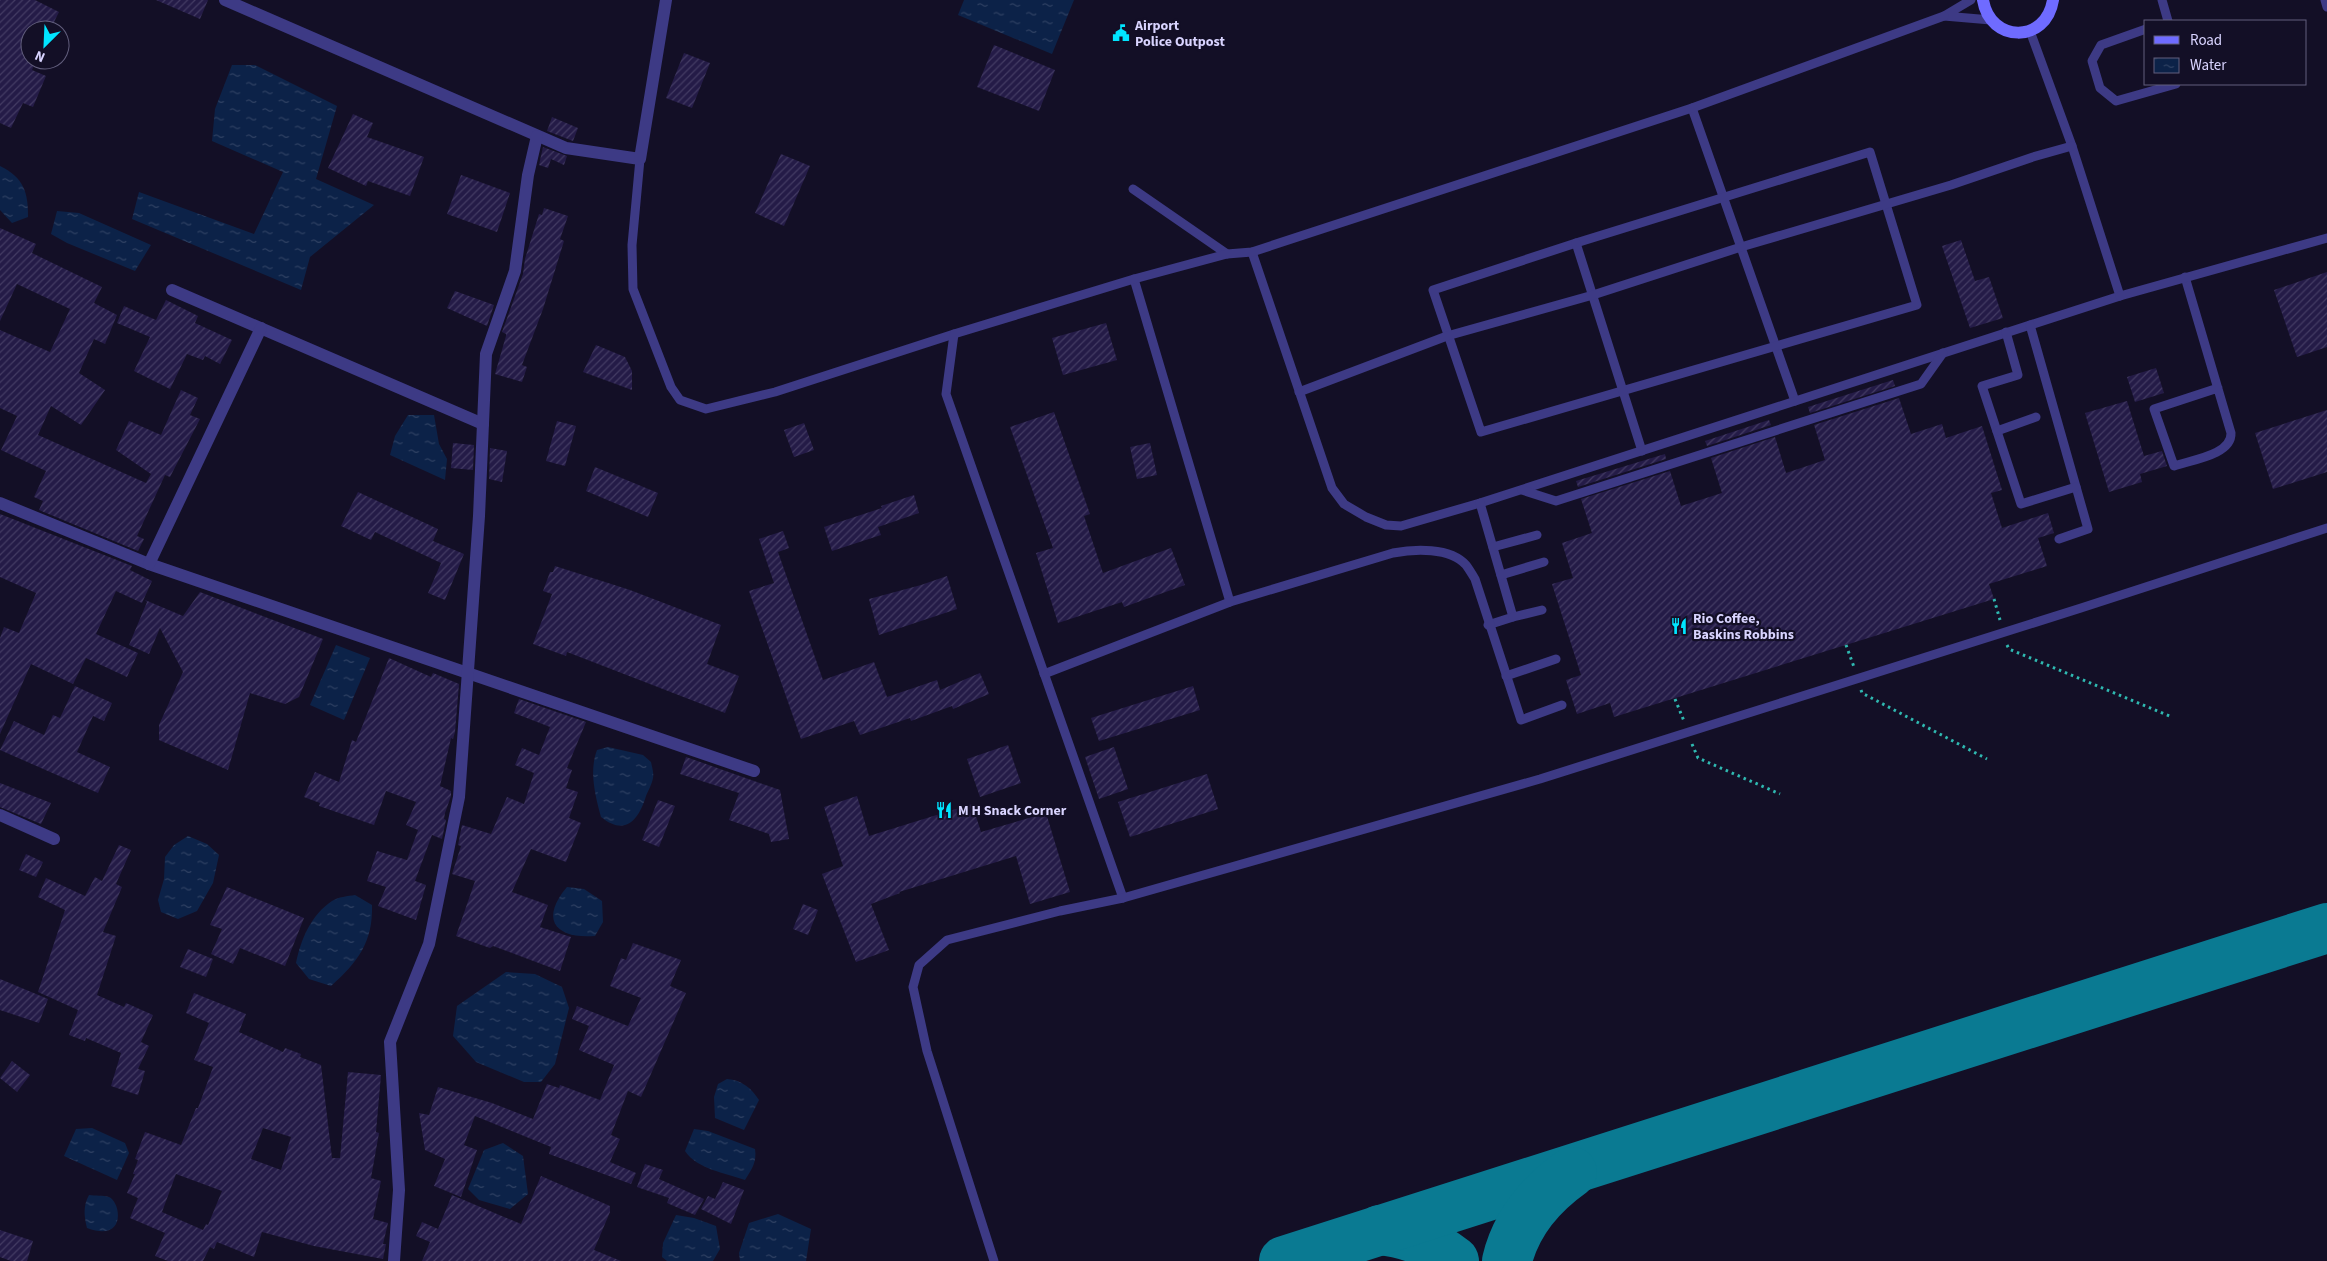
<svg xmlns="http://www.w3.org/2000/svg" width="2327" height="1261" font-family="'Source Sans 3',sans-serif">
<defs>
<pattern id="water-ripples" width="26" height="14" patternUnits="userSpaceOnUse" patternTransform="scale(1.25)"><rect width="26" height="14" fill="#0c2248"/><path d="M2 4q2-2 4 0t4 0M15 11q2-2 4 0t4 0" fill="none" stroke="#2f4163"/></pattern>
<pattern id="building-hatch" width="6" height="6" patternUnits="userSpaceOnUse" patternTransform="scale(1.25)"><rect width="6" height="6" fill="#241b47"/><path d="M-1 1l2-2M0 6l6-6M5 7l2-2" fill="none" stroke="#433b63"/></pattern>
</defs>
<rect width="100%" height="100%" fill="#130f26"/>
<g fill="url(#water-ripples)">
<polygon points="964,0 1074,0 1052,54 958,15"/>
<polygon points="232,65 255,65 337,106 316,179 374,205 310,257 301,290 132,219 139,192 254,234 283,172 212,141 215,109"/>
<path d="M0 166C24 178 28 192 28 217L12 223 0 210Z"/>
<polygon points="57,211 79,213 151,245 135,271 67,243 51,234"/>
<polygon points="408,415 434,415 439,444 447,459 445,480 390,455 395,436"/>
<polygon points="336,645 370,658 344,720 310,705"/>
<path d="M608 747 643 755 651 762C652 767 654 773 653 778 652 784 648 791 646 796 639 819 626 837 601 817 595 795 589 771 597 750Z"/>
<polygon points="188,836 207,844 219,855 213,883 197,911 178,919 161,912 158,900 164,879 165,857 174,845"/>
<path d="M567 887 584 889 602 901 603 922 595 936C556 939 539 920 567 887Z"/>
<path d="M355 895 372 905C373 942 358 962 331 986L309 979 296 963C301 939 311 915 332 901 338 897 348 896 355 895Z"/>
<polygon points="506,972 535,974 562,987 569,1008 555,1064 541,1082 524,1082 476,1062 453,1036 457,1006"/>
<path d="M727 1079C742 1080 751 1088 759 1100L744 1130 715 1118 714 1097 718 1084Z"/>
<polygon points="92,1128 125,1143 129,1153 117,1180 64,1156 76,1129"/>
<path d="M694 1129 708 1131 755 1149C757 1162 752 1169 745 1180 725 1173 697 1169 685 1151Z"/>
<polygon points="503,1143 523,1156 528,1194 510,1209 479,1200 468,1189 484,1150"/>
<path d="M89 1195C95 1196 103 1195 109 1197 121 1202 127 1243 87 1228 84 1216 83 1206 89 1195Z"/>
<polygon points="778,1214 811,1229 806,1261 740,1261 739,1253 749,1223"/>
<polygon points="676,1215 694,1218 716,1226 720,1249 713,1261 667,1261 662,1257 663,1243"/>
</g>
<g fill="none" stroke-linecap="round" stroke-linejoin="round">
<g stroke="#0a7a92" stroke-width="50">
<path d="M1380 1230C1410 1233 1431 1243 1454 1261"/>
<polyline points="1284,1261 2327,928"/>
<path d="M1507 1261C1516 1223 1541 1194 1572 1172"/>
</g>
</g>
<g fill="url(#building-hatch)" fill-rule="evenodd">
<polygon points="0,0 35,0 59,12 50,30 30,30 30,60 36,60 32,70 46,76 33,107 23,103 11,128 0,123"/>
<polygon points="156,0 208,0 200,19"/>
<polygon points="994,45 1055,70 1039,111 977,87"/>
<polygon points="684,53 710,63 692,108 666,98"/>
<polygon points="353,114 373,123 367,137 424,157 410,196 368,181 366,186 328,168"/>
<polygon points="552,117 578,128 573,141 547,131"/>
<polygon points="543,147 567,156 564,165 551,159 548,168 539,165"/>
<polygon points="781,154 810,166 784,226 755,213"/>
<polygon points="461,175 510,193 497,232 447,214"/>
<polygon points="544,208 568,216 560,239 564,241 543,309 522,365 527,367 522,382 495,374 506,336 506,334 502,332 523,274 525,259 539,214 542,215"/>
<polygon points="0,228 36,244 32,253 102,287 94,303 117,315 105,344 94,339 79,373 105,390 81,425 51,406 38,435 146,483 151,474 116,450 129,421 161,435 181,390 198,398 190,415 200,419 170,477 165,475 137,536 144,539 138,551 39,510 43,501 34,497 46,471 1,450 17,416 0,408 0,330 50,352 70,309 17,284 0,321"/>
<polygon points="1961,240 1975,281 1989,277 2003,318 1970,328 1942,246"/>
<polygon points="2327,272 2327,347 2297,357 2274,290"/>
<polygon points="455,291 494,305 487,326 447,308"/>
<polygon points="166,300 198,316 195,323 232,340 220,364 205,356 203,360 187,354 170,389 134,371 150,337 117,323 124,306 156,320"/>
<polygon points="1106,323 1117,360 1063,375 1052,338"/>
<polygon points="596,345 625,357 632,371 632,390 583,372"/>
<polygon points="2156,368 2164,393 2135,402 2127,377"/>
<polygon points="1893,380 1895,386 1810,413 1808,407"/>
<polygon points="1899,398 1911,434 1942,424 1946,438 1982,426 2002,490 1991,493 2002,528 2048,513 2054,533 2038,538 2047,566 1989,584 1994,599 1614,717 1610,703 1577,714 1566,680 1581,675 1552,584 1573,578 1562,543 1592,533 1581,499 1670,471 1681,506 1722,493 1711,458 1775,437 1786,473 1825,460 1814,425"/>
<polygon points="2127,401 2144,456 2162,451 2167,466 2140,474 2142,482 2109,492 2085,413"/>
<polygon points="2327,410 2327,472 2273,489 2255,433"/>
<polygon points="1054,412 1090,514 1084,516 1103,573 1171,548 1185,585 1124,607 1122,602 1058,623 1036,553 1053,548 1010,427"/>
<polygon points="1769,420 1771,425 1707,446 1705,441"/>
<polygon points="557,421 576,426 565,466 546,461"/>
<polygon points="804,423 814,450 794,457 784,430"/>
<polygon points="453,443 474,445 473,470 451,468"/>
<polygon points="1150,443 1157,475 1137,479 1130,447"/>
<polygon points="490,448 507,451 502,482 489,479"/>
<polygon points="1665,454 1666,459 1578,487 1576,481"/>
<polygon points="595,467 658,493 648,517 586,491"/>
<polygon points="358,492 438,529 433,541 464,554 445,600 428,593 441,563 375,532 371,540 341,526"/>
<polygon points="914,495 919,513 878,527 881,535 832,551 824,527 882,508 881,506"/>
<polygon points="0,514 132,566 130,570 152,581 142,603 116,591 96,634 138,653 127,677 86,658 73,684 31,664 0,734 0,638 4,627 19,633 36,593 0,577"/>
<polygon points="783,531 789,548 778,552 823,680 874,662 887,697 937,680 940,690 980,673 989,694 953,709 952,706 911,721 910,718 860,735 854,721 801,739 749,591 774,583 759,539"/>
<polygon points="555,566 630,590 721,625 707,664 739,676 725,713 567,652 566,656 533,644 552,594 543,591 550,572 553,572"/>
<polygon points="947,576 957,609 879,635 869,599 921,585"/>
<polygon points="200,592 323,639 299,697 285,704 250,693 228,770 159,740 159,725 183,672 160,628 149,654 129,645 147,602 145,600 183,616"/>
<polygon points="389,658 431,677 433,673 459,684 455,732 453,739 451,738 440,786 451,791 451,796 445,813 444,819 446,820 442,839 432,835 415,881 426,885 416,920 378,906 386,887 367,881 377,851 407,860 418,830 406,825 416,802 386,791 374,825 319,806 320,803 304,797 315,772 339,782 352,740 356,742"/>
<polygon points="75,686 112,703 104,721 93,716 77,752 110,767 98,793 0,750 14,721 44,735 53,715 60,718"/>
<polygon points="1193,686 1200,710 1099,741 1091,718"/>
<polygon points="519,699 586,722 567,768 572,770 566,788 578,792 569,818 581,823 566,862 531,849 512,892 548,905 540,927 571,937 560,971 493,946 490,948 456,936 475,881 452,874 461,846 458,845 462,825 491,834 507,797 524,804 534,773 515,765 522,748 539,755 550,727 514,713"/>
<polygon points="1008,745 1021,783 980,797 967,759"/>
<polygon points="1114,747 1128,789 1099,799 1085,757"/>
<polygon points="686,757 780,790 789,839 771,842 769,834 729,820 739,793 680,774"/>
<polygon points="1207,774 1218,809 1130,837 1118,802"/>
<polygon points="0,783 51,803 41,824 0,807"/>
<polygon points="857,796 869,836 972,804 981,832 1046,813 1070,892 1030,904 1016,856 899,892 900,893 871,904 889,950 856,962 822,874 843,866 824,807"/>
<polygon points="658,800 675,806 659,847 642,840"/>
<polygon points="119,845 131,850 116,884 122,887 103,932 116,936 97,995 124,1007 126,1003 153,1015 141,1042 149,1046 138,1069 145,1071 138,1095 111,1086 121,1053 86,1038 85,1041 69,1035 78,1010 38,992 65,910 38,897 46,878 85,896 95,877 102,881"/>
<polygon points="26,854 43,862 36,877 19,870"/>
<polygon points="227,887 304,918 285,966 240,948 233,964 211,954 222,929 210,925"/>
<polygon points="803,904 818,910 808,935 793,929"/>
<polygon points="633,943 681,960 670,986 686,993 641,1097 628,1091 611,1135 620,1139 610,1162 636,1173 631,1184 549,1154 551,1147 475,1116 464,1145 477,1150 461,1197 434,1186 445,1159 425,1150 419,1113 429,1115 438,1087 492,1103 533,1119 547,1084 559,1088 560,1085 600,1100 614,1065 579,1050 589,1026 572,1019 577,1006 628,1026 641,998 610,986 621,958 626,960"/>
<polygon points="188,949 213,959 206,977 180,967"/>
<polygon points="0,979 48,999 39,1023 0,1010"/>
<path d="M194 993 246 1014 239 1032 283 1052 285 1048 301 1054 300 1057 321 1065 332 1158H340L348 1072 381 1075 376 1132 379 1133 371 1178 381 1181 373 1219 388 1223 383 1244H386L383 1259 314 1246 262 1232 254 1257 217 1242 214 1249 210 1247 203 1261H168L155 1256 165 1233 130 1218 138 1198 127 1193 135 1174H133L138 1160 135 1159 145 1132 181 1145 196 1108H198L213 1067 194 1060 209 1023 186 1013ZM263 1128 291 1137 281 1170 251 1159ZM176 1174 222 1191 208 1225 206 1224 203 1230 162 1212Z"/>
<polygon points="12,1061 30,1075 17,1092 0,1078"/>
<polygon points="645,1164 663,1170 659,1179 704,1199 695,1215 667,1203 669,1198 637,1187"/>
<polygon points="541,1176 610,1206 610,1212 594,1250 621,1261 422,1261 430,1242 416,1236 422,1222 438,1229 452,1195 521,1224"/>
<polygon points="723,1182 744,1190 731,1224 701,1209 708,1196 715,1199"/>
<polygon points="0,1230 33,1241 27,1261 11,1261 0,1257"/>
</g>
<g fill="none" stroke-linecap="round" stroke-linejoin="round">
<g stroke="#2fb8b0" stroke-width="3" stroke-dasharray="2.5 4" stroke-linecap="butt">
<polyline points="1994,599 2000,620"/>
<polyline points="1846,645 1854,667"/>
<polyline points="2007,645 2009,649 2172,717"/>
<polyline points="1861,690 1862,693 1987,759"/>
<polyline points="1675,699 1684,721"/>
<polyline points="1692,744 1698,758 1780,794"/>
</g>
<g stroke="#3d3a85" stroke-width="9">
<polyline points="1971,0 1944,16 1991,20"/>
<polyline points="2162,0 2168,21"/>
<polyline points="2325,0 2327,7"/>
<polyline points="2146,29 2101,45 2092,61 2100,88 2116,101 2176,84"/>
<polyline points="1692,108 1795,401"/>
<polygon points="1870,152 1917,305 1481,432 1433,290 1576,243"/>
<polyline points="640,159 632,245 633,289 671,387 680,400 706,409 775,392 954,334"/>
<polyline points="1133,189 1227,254"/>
<polyline points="1576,243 1642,451"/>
<polyline points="1252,252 1332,488 1344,504 1366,517 1386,525 1401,526 1480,503 2120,296 2072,146 2030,31"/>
<path d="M2185 277 2231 433C2232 455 2191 460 2174 466L2154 409 2218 388"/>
<polyline points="1134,279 1230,602"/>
<polyline points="2120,296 2327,238"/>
<polyline points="2030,325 2088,529 2059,539"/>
<polyline points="2006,332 2018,375 1982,386 2021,504 2076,487"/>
<polyline points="1299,392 1447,336 1593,295 1741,247 1951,185 2033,157 2072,146"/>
<polyline points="1997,431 2036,417"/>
<polyline points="1522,490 1556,501 1921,384 1943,353"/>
<polyline points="1480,503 1513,617 1488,625"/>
<polyline points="1493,547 1537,535"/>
<polyline points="1501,575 1544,562"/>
<polyline points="1513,617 1542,610"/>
<path d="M1044 674 1230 602 1393 553C1414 549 1450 547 1466 565 1469 569 1472 574 1475 579L1521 720 1562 705"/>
<polyline points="1506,676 1556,659"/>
<polyline points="1123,898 946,394 954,334 1134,279 1227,254 1252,252 1692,108 1944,16"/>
<polyline points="994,1261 927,1051 913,987 919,965 947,940 1060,911 1123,898 1540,779 2081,608 2327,528"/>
</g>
<g stroke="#3d3a85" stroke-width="12">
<polyline points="225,0 566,148 640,159 666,0"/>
<polyline points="172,290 483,424"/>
<polyline points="0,503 149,564 754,771"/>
<polyline points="149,564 261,328"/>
<polyline points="0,815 54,839"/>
<polyline points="394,1261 399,1190 390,1042 429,944 459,797 479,516 486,354 515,271 528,175 537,136"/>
</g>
<path stroke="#6f6bff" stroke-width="12" d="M1983 0C1990 43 2046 44 2053 0"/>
</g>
<defs>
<g id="civic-bare" transform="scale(1.35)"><path d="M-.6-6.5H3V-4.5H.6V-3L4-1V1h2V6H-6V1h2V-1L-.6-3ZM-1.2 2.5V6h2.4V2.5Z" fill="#00e5ff" stroke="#130f26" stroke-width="2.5" paint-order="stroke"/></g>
<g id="restaurant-bare" transform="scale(1.35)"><path d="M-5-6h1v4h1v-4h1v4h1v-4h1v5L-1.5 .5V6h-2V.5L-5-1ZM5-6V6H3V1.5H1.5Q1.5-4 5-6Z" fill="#00e5ff" stroke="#130f26" stroke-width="2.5" paint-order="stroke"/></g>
</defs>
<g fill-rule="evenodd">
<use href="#civic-bare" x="1121" y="33"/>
<use href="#restaurant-bare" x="1679" y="626"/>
<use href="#restaurant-bare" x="944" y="810"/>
</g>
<g text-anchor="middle" stroke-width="4.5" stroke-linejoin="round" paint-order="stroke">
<g font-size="14" font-weight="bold" fill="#d9d4ff" stroke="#130f26" text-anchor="start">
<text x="1135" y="30">Airport<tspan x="1135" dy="16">Police Outpost</tspan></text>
<text x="1693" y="623">Rio Coffee,<tspan x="1693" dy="16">Baskins Robbins</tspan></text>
<text x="958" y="815">M H Snack Corner</text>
</g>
</g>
<rect x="2144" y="20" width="162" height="65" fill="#130f26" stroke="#625e7d"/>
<rect x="2154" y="36" width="25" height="8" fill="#6f6bff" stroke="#625e7d"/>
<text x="2190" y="45" font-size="15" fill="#d9d4ff">Road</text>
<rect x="2154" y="58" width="25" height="15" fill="url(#water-ripples)" stroke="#625e7d"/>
<text x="2190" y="70" font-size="15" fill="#d9d4ff">Water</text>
<g transform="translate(45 45) rotate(204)"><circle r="24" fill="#130f26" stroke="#625e7d"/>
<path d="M0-4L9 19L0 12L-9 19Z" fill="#00e5ff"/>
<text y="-8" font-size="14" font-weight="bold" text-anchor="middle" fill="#d9d4ff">N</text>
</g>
</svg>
